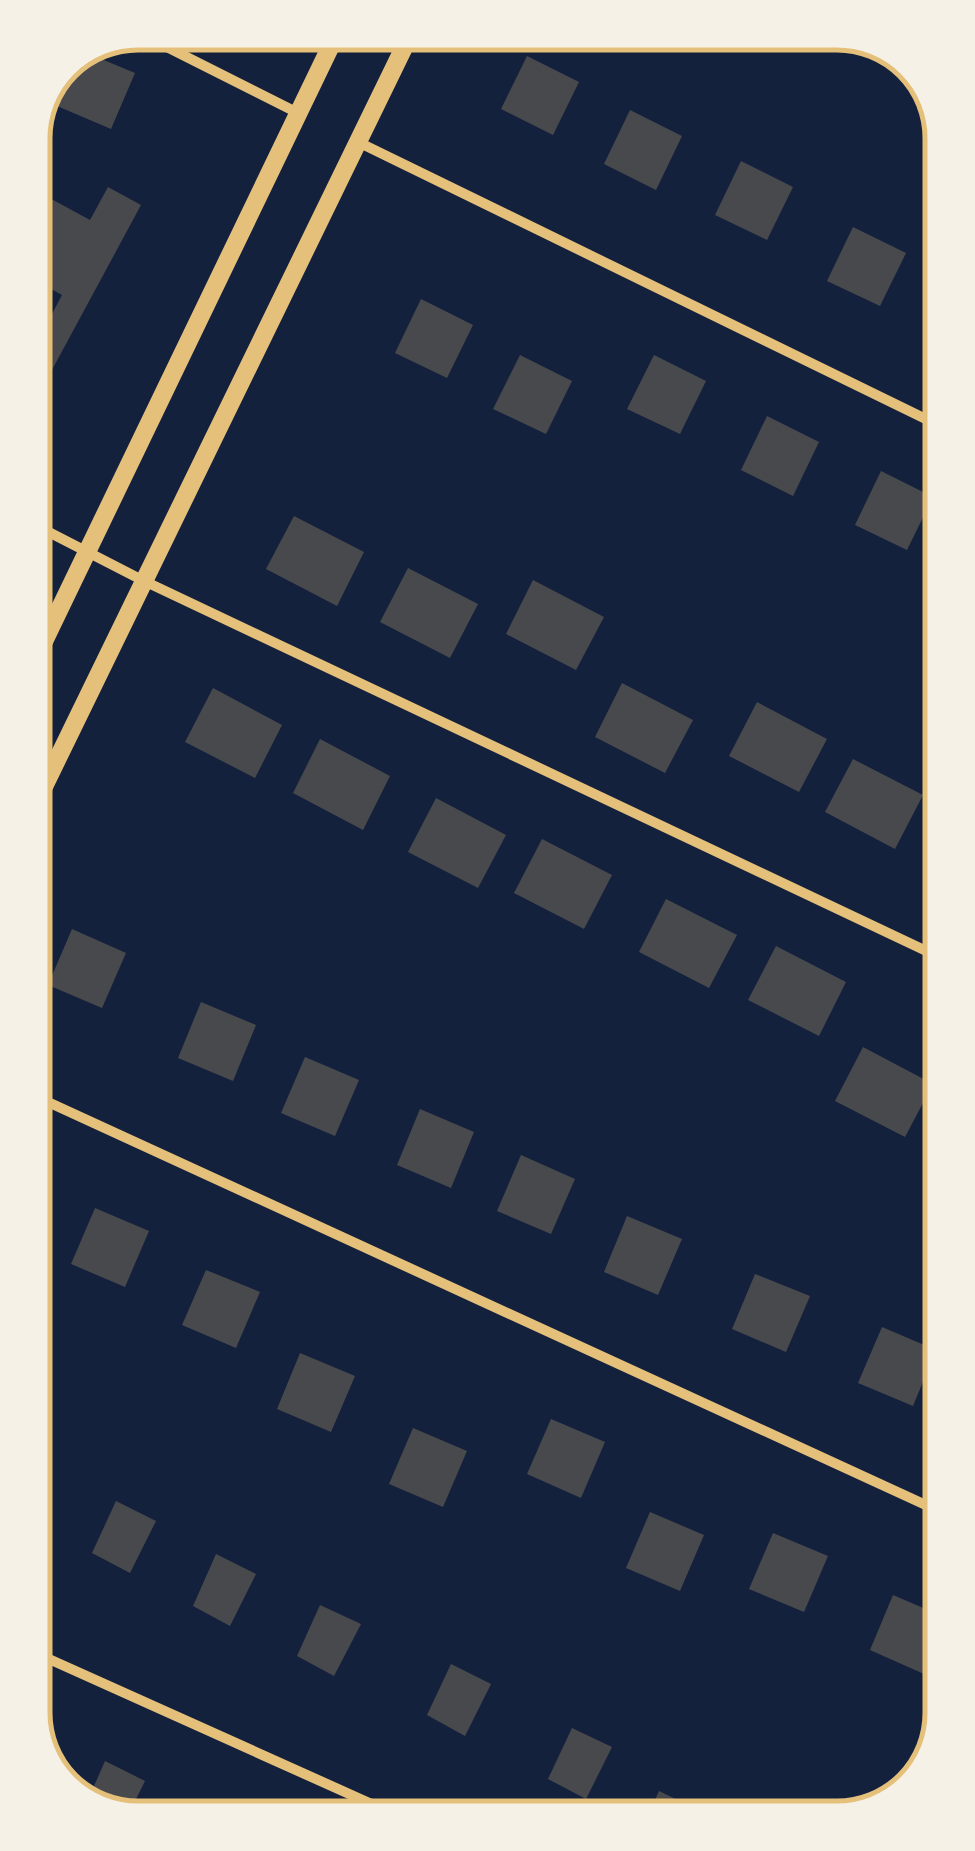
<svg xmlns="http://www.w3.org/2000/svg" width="975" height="1851" font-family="'PT Sans',sans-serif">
<rect width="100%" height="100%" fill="#14213d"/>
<g fill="#48494c">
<polygon points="87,53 135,73 111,129 57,106 77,57"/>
<polygon points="527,56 579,82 553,135 501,109"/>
<polygon points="630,110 682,136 656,190 604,164"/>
<polygon points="741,161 793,187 767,240 715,215"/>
<polygon points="108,187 141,205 46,381 34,374 34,348 62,295 33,279 33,189 90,220"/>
<polygon points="853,227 906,253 880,306 827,281"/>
<polygon points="421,299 473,325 447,378 395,353"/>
<polygon points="520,355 572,381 546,434 493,409"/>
<polygon points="654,355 706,381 680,434 627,409"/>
<polygon points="767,416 819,442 793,496 741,470"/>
<polygon points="881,471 933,497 907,550 855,525"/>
<polygon points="294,516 364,552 337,606 266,569"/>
<polygon points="408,568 478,604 450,658 380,622"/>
<polygon points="533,580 604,617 576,670 506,634"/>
<polygon points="622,683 693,720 665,773 595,737"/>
<polygon points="213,688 282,725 255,778 185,742"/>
<polygon points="757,702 827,739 799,792 729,756"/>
<polygon points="320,739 390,776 363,830 293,793"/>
<polygon points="853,759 923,795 895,849 825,812"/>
<polygon points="436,798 506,835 478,888 408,852"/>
<polygon points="542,839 612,875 584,929 514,893"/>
<polygon points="666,899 737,935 709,988 639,952"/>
<polygon points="72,929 126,953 102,1008 48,985"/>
<polygon points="776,946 846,982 819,1036 748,1000"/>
<polygon points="201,1002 256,1025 233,1081 178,1058"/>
<polygon points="863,1047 933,1084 905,1137 835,1101"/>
<polygon points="305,1057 359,1080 335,1136 281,1113"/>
<polygon points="420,1109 474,1132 451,1188 397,1165"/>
<polygon points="521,1155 575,1179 551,1234 497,1211"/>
<polygon points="95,1208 149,1231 125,1287 71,1264"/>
<polygon points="627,1216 682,1239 658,1295 604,1272"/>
<polygon points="206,1270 260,1292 236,1348 182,1325"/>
<polygon points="755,1274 810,1296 786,1352 732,1329"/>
<polygon points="882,1327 936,1350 913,1406 858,1383"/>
<polygon points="300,1353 355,1376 331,1432 277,1409"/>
<polygon points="551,1419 605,1442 581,1498 527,1474"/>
<polygon points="413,1428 467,1451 443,1507 389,1484"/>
<polygon points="116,1501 156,1521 130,1573 92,1553"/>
<polygon points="650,1512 704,1535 680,1591 626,1568"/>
<polygon points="773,1533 828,1556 804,1612 749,1589"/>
<polygon points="216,1554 256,1574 230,1626 193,1606"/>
<polygon points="893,1595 942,1616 942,1630 924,1674 870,1650"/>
<polygon points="320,1605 361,1624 334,1676 297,1656"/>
<polygon points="451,1664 491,1684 465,1736 427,1715"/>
<polygon points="572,1728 612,1747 586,1799 548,1779"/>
<polygon points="105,1761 145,1781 127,1817 87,1802"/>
<polygon points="659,1791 702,1812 649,1813"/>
</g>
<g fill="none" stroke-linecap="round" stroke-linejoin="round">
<g stroke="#e5c07b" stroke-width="10">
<polyline points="139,33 298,113"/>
<polyline points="358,142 936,424"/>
<polyline points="35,525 142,580 939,957"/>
<polyline points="37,1097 941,1512"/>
<polyline points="40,1655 396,1815"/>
</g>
<g stroke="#e5c07b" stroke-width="18">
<polyline points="35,660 337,33"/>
<polyline points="36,803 411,33"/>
</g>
</g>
<path d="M0 0H975V1851H0ZM138 50H837A88 88 0 0 1 925 138V1713A88 88 0 0 1 837 1801H138A88 88 0 0 1 50 1713V138A88 88 0 0 1 138 50Z" fill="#f6f1e7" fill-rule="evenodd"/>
<path fill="none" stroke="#e5c07b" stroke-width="5" d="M138 50H837A88 88 0 0 1 925 138V1713A88 88 0 0 1 837 1801H138A88 88 0 0 1 50 1713V138A88 88 0 0 1 138 50Z"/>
</svg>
